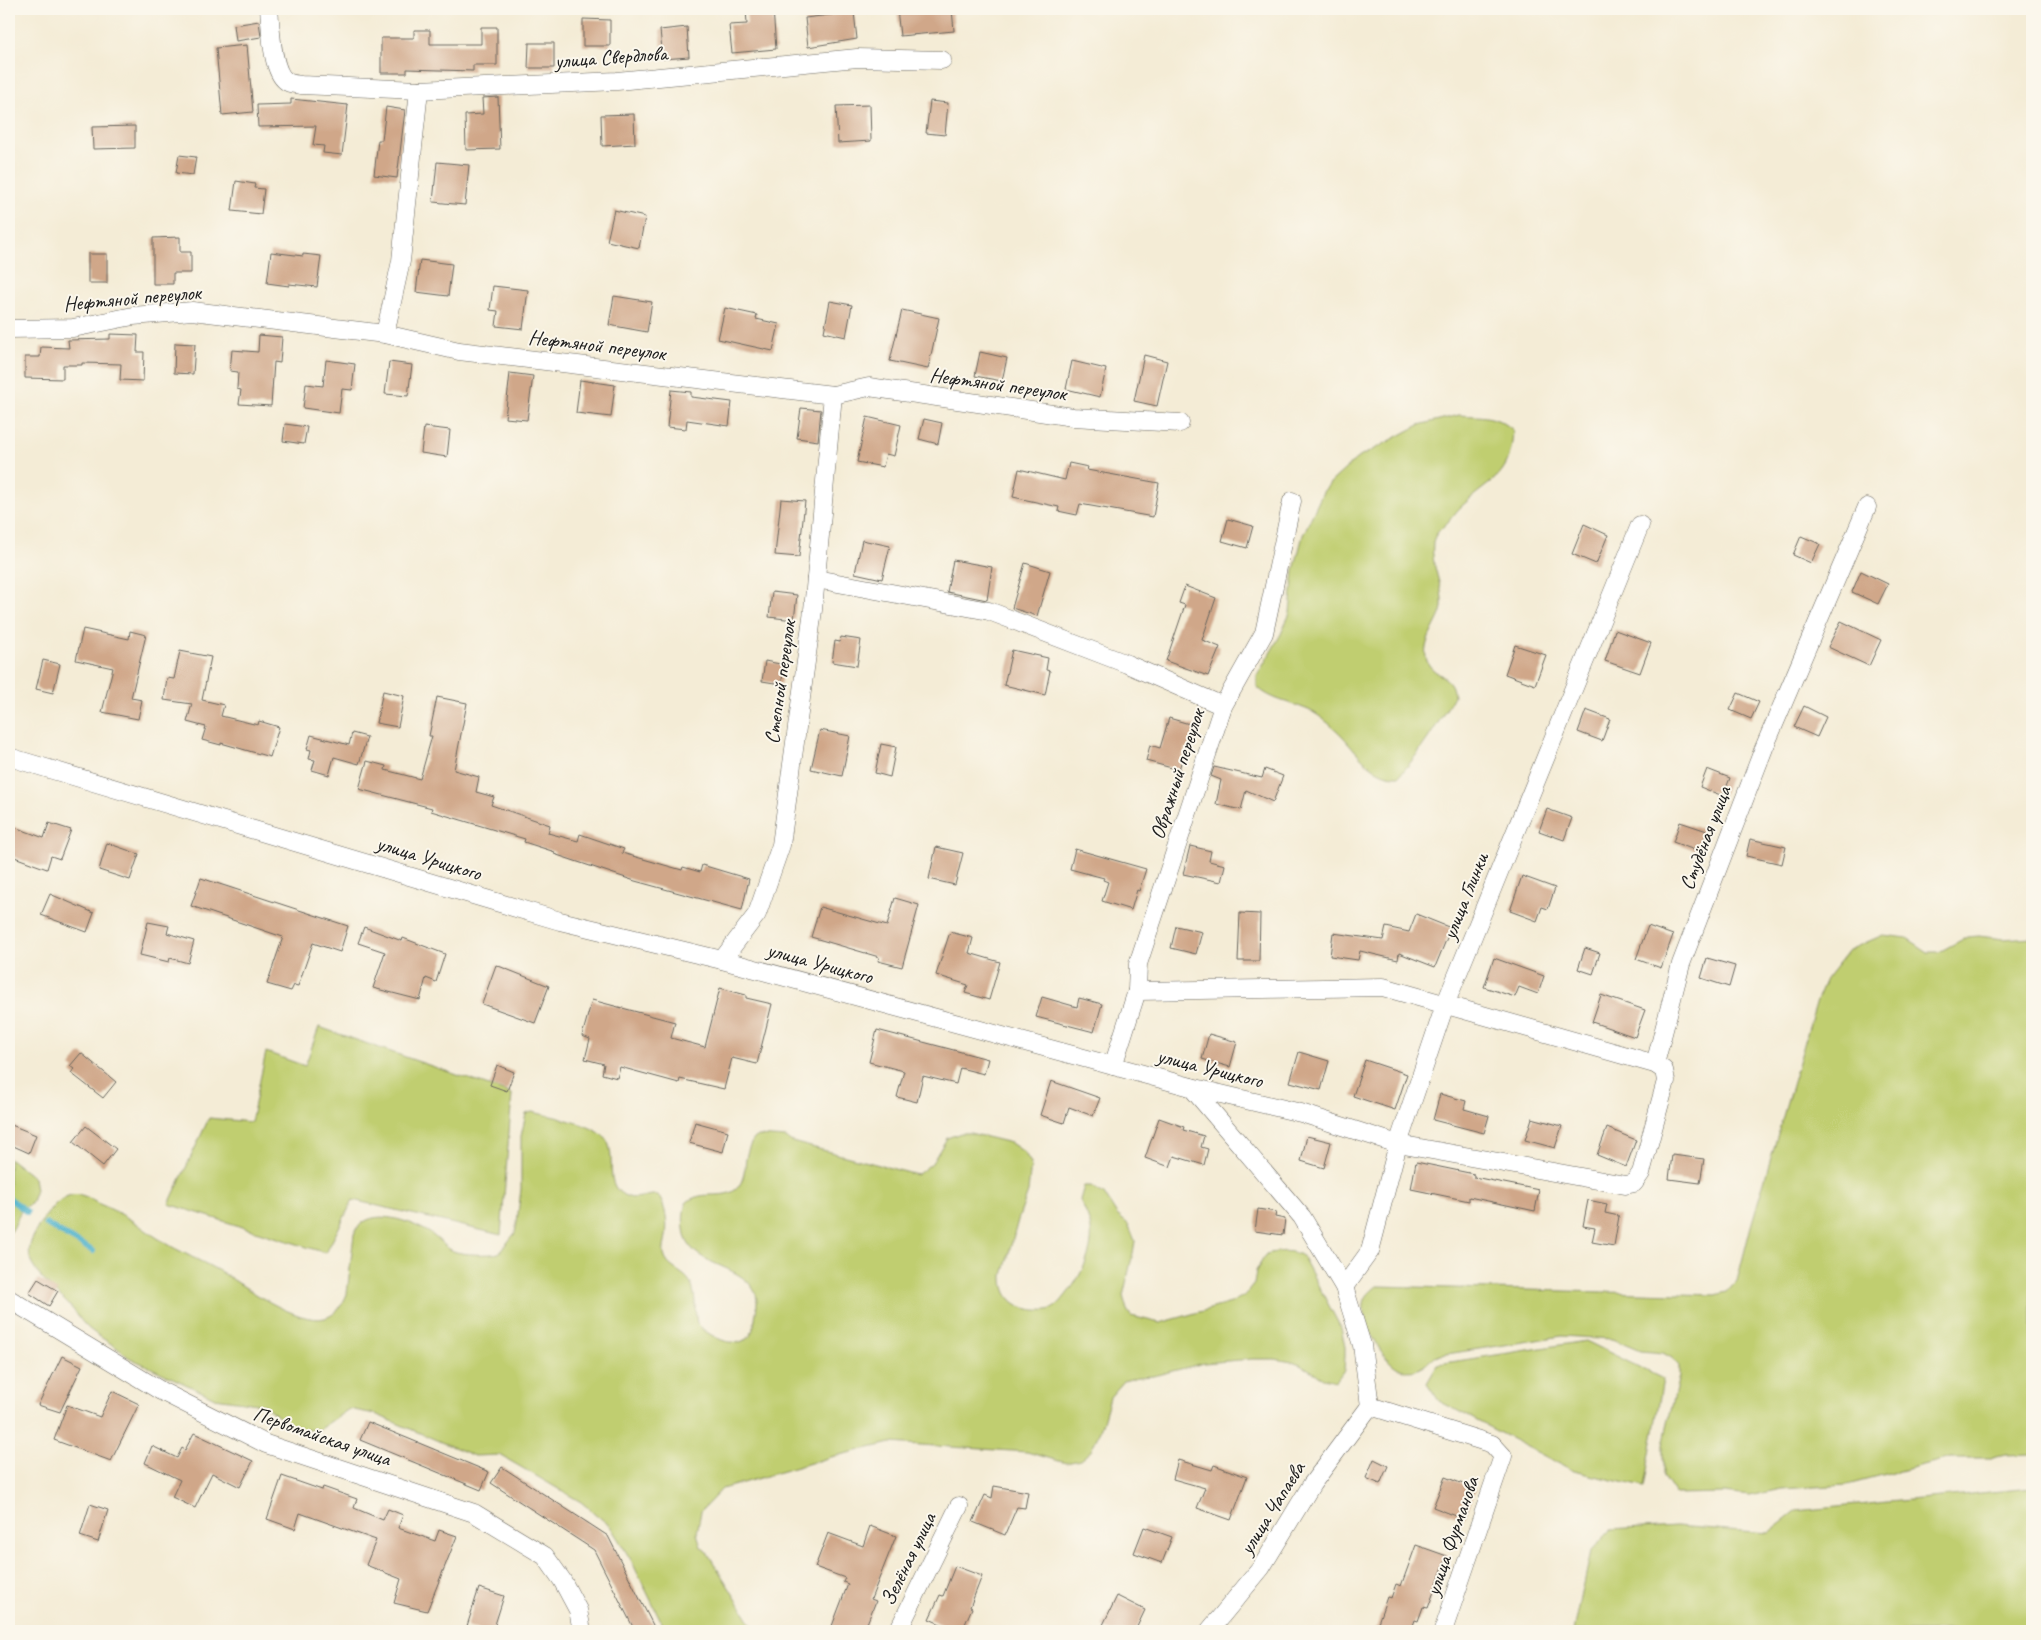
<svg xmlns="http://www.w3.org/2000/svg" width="2041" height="1640" font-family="Caveat,sans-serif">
<rect width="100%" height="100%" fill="#fbf7ec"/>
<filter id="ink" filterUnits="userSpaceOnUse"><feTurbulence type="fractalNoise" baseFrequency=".02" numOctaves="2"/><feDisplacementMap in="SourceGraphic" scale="10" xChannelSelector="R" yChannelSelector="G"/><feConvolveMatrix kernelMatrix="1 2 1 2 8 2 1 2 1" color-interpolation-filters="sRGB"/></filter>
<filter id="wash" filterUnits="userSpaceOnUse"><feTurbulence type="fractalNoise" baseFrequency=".0096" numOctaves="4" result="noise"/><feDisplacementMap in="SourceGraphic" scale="20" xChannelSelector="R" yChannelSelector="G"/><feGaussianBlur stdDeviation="1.12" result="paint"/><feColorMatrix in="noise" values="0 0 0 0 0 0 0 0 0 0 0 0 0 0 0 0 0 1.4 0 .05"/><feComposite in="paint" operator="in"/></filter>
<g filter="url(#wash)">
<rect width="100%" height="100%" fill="#f4ecd6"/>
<g fill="#c0ce70" stroke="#6e7546">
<path d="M1459 415C1481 417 1495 414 1513 430 1511 478 1493 477 1463 505 1457 510 1453 516 1448 522 1442 528 1434 534 1433 543 1430 565 1444 586 1442 607 1440 623 1420 642 1427 661 1431 673 1446 675 1451 685 1453 688 1453 693 1454 696 1438 724 1420 753 1399 776 1368 777 1355 746 1335 729 1327 722 1317 713 1306 709 1289 702 1271 700 1257 687V676L1281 634 1290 613 1294 570 1303 535 1323 492 1330 483 1356 459 1419 425Z"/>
<path d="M1883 935 1907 938 1928 952H1939L1967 937 1979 936 2003 939 2032 937V1454L2005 1455 1993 1458H1950L1847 1485 1781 1489 1749 1496 1725 1493 1675 1494 1663 1476V1445L1679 1376V1366L1672 1358 1663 1353 1640 1351 1612 1339 1562 1336 1434 1356C1410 1385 1389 1367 1375 1341 1369 1330 1362 1318 1364 1304 1365 1295 1371 1291 1377 1286L1716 1295 1727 1292 1737 1281 1751 1226 1817 1000 1826 979 1849 950Z"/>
<polygon points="319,1027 512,1094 501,1235 353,1200 326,1253 169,1204 209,1118 251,1122 266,1052 305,1066"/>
<path d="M532 1112C550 1116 596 1124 606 1139 618 1157 601 1187 628 1197 637 1200 648 1194 658 1195 666 1208 668 1221 666 1236 665 1242 663 1249 664 1255 667 1269 684 1271 690 1282 697 1295 694 1311 697 1324 708 1335 734 1351 749 1337 753 1332 754 1325 755 1319 756 1310 759 1301 755 1292 740 1261 687 1268 684 1229 683 1220 683 1212 686 1203 701 1189 722 1200 735 1190 751 1177 739 1153 757 1136L786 1138 792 1142 917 1175 932 1163 947 1138 961 1133H970L1011 1143 1024 1152 1031 1163 1028 1192 1018 1220 1003 1275C1002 1297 1015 1308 1035 1310 1040 1310 1046 1311 1051 1309 1059 1306 1064 1297 1070 1290 1083 1272 1097 1245 1089 1221 1087 1214 1083 1207 1080 1200L1084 1186H1091L1104 1194 1117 1215 1128 1224 1131 1231 1135 1241 1133 1253 1123 1296 1127 1310 1131 1316 1160 1323 1231 1303 1245 1295 1254 1284 1256 1271 1266 1254C1279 1251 1293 1249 1303 1257L1341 1328 1345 1347V1356L1344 1370 1336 1381 1323 1378 1303 1366 1292 1362 1275 1359H1252L1204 1363 1153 1376 1138 1377 1124 1381 1110 1397 1101 1428 1091 1451 1080 1460 1066 1463 1027 1452 891 1443 831 1457 722 1489 701 1511 697 1533 701 1547 707 1552 756 1631H666L631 1560 610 1526 581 1502 500 1455 474 1456 375 1414 349 1409 318 1430H295L264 1405 215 1398 128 1357C116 1345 101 1339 88 1328 81 1322 76 1312 69 1305 32 1268 11 1259 51 1209 59 1199 72 1191 84 1196 89 1197 93 1201 97 1203 109 1208 120 1213 131 1220 141 1226 149 1233 159 1239 179 1252 202 1261 223 1273 245 1287 298 1325 325 1318 336 1315 343 1304 347 1294L354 1234C366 1206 404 1219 425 1230 435 1235 443 1246 453 1251 463 1255 489 1255 499 1253L515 1233 517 1222 521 1189V1136L526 1114Z"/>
<path d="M9 1158 34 1178 36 1190 31 1204C16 1208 19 1224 9 1234Z"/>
<polygon points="1586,1341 1663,1379 1644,1487 1573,1471 1439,1401 1427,1383 1438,1364"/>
<polygon points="2032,1488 2032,1631 1574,1631 1591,1551 1611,1530 1675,1526 1768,1533 1796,1511"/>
</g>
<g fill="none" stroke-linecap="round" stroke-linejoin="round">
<g stroke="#4db2cc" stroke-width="6">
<polyline points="9,1198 27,1212"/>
<polyline points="46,1224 93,1251"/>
</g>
</g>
<g id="blocks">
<g fill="#d0a789">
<polygon points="746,9 773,9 776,49 732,53 729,25 747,24"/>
<polygon points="897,9 952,9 954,31 900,36"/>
<polygon points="854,12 857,39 808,47 805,18"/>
<polygon points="583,19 610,20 610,46 583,46"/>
<polygon points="259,21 261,37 236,41 234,25"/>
<polygon points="481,27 497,27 497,65 473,65 473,71 407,69 407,73 381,73 381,38 414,38 414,30 430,30 430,44 481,44"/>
<polygon points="687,27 689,57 663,59 660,30"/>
<polygon points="529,43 554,43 554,68 528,68"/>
<polygon points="247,45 253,112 222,115 216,48"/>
<polygon points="498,97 500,149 466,150 465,115 483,114 482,98"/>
<polygon points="291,99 348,105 342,155 323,153 324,146 313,145 316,126 258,127 257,105 291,104"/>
<polygon points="930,101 948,103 945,135 926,133"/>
<polygon points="870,105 871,141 838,143 836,106"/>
<polygon points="386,107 405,110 397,178 374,175 378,140 382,140"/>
<polygon points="634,114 635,144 602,146 601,115"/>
<polygon points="135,126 135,148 93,149 92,127"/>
<polygon points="179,155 196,157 193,175 176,173"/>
<polygon points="437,162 469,165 465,205 433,202"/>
<polygon points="236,181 255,184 254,188 264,189 261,214 232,211"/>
<polygon points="614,210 645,217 639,248 607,241"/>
<polygon points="180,237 180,252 191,252 191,273 173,273 173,284 153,284 153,238"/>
<polygon points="271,252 303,256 303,254 321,256 317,287 289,284 289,286 267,283"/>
<rect x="88" y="254" width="19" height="29"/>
<polygon points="420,260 452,264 448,296 416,292"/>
<polygon points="493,286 528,290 523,329 496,326 498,311 490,310"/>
<polygon points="614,296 652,302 647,332 609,325"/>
<polygon points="830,301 852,305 846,337 824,332"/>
<polygon points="725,308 757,315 756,319 779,324 773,351 718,339"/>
<polygon points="902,310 939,318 928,369 890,361"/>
<polygon points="110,334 138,335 137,352 144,352 143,381 120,380 121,364 82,363 82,365 63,365 63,379 25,378 25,357 40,357 41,347 69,348 68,340 110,339"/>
<polygon points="259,335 282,337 280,363 274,362 271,406 239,404 241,390 237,389 238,372 230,371 232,350 258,352"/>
<polygon points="175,343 195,344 193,374 174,373"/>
<polygon points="980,352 1007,358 1002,381 975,376"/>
<polygon points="1144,355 1167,361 1157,406 1134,401"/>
<polygon points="326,360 355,364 352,390 342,389 339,413 303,408 306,384 323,386"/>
<polygon points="1072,361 1106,369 1100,397 1066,389"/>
<polygon points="389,362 412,365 408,396 385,394"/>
<polygon points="510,373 533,376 527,420 505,418"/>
<polygon points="580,380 615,385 611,417 576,413"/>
<polygon points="671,390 691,392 691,397 732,402 729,426 687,420 686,429 667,427"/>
<polygon points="801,408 821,410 818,441 797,438"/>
<polygon points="867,417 901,425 894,456 886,454 883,467 857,462"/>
<polygon points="924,419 942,423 938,444 919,439"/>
<polygon points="285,424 307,427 304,444 283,441"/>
<polygon points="424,427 450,430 447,457 421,453"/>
<polygon points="1069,463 1088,467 1087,470 1159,483 1153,517 1080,504 1077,515 1058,511 1059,507 1013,497 1019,469 1065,480"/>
<polygon points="781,499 805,501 799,557 775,555"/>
<polygon points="1228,519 1253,526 1247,548 1222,541"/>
<polygon points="1584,524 1608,535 1596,564 1572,554"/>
<polygon points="1801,536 1820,544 1811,563 1793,555"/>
<polygon points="862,540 890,546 882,579 855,573"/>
<polygon points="953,560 992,567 987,600 947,592"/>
<polygon points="1025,563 1050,571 1037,616 1012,608"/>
<polygon points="1861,571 1888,584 1878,604 1852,592"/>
<polygon points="1185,586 1216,598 1202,640 1220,647 1208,676 1166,661 1185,605 1179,603"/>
<polygon points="772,592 797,595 794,620 769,617"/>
<polygon points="1841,621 1881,640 1869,666 1828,647"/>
<polygon points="83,629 129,639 130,631 146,635 131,698 142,700 138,719 102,712 113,668 76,660"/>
<polygon points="1615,630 1651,643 1640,673 1605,661"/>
<polygon points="841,637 861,640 857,666 832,662 835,641 840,642"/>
<polygon points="1515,645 1546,655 1535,685 1505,674"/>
<polygon points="1012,650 1048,658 1046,670 1050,671 1045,695 1004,685"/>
<polygon points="180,651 211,657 202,700 224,705 221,716 258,725 259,721 279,727 270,757 221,743 221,745 202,740 206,727 187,722 192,704 164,700 167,678 174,679"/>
<polygon points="43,660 60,664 53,693 36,689"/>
<polygon points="765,661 785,665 781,684 762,681"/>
<polygon points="383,691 404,696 398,727 376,723"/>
<polygon points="1738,693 1759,702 1751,719 1730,710"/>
<polygon points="437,697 467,703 454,770 479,777 476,792 494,797 491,805 550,825 548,833 578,841 580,834 624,849 622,853 682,870 683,867 700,872 702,865 749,879 742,910 635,881 554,854 555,852 524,842 525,839 431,811 432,808 359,789 367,761 386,766 385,770 420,779 432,736 429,736"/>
<polygon points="1804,706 1826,717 1817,737 1794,727"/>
<polygon points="1586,710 1610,719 1602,741 1578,732"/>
<polygon points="1169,718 1196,726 1188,749 1185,748 1179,770 1146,761 1150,745 1160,748"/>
<polygon points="820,730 850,736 842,776 811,769"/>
<polygon points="352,733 367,737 359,764 334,757 329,775 312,770 315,760 309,759 311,750 307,749 311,735 349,745"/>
<polygon points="881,744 896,747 890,777 875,773"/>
<polygon points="1214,767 1262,778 1265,769 1283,776 1273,802 1246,790 1241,810 1216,804 1221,780 1211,776"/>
<polygon points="1707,769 1730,778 1723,796 1700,787"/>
<polygon points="1547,809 1572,818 1564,840 1539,831"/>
<polygon points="1680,822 1707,831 1700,852 1673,842"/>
<polygon points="49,823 71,830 60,859 51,856 47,869 9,855 9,825 44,838"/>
<polygon points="1750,839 1786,847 1782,864 1746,856"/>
<polygon points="107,843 139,854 130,880 99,870"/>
<polygon points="1190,846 1211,851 1209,861 1225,865 1221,882 1183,874"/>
<polygon points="936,847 963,853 955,885 929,879"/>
<polygon points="1075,849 1146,869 1139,891 1137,890 1131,910 1102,901 1108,882 1103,880 1104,878 1070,869"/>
<polygon points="1522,876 1555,888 1548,909 1542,907 1537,921 1510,911"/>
<polygon points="201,878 348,926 340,952 313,943 298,986 294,985 291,991 267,984 283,937 191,906"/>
<polygon points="50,894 94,913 87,932 41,915"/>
<polygon points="895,898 919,905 902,967 878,961 879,957 811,937 820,907 887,926"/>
<polygon points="1240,913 1260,914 1259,961 1238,961"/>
<polygon points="1416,914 1451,928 1435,967 1399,953 1398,960 1360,951 1358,960 1330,956 1333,933 1383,940 1386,927 1409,932"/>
<polygon points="148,922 169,926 167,933 194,941 188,963 170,958 169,962 140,955"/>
<polygon points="1176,926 1202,932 1196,954 1171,948"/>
<polygon points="1648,926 1673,935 1661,968 1636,959"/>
<polygon points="364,927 402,941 403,938 445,954 436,982 426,978 420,1000 373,988 385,952 358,943"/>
<polygon points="950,932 973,938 969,953 1000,962 989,1000 965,993 968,985 936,975"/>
<polygon points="1585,948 1600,953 1593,974 1578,969"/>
<polygon points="1494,958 1544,976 1538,994 1519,987 1515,997 1484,987"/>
<polygon points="1707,958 1735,966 1729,987 1701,978"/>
<polygon points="496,965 549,986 535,1023 482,1004"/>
<polygon points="720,988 746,995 746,998 772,1004 757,1064 732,1058 724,1089 680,1079 679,1083 620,1067 617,1078 602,1074 604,1064 585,1059 590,1039 582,1036 592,1000 675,1022 671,1038 705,1047"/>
<polygon points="1601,995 1645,1010 1635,1037 1592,1022"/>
<polygon points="1042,997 1077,1007 1079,998 1102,1004 1094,1032 1036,1017"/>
<polygon points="877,1030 988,1059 984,1074 960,1068 956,1084 923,1076 917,1102 897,1097 904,1071 869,1062"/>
<polygon points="1209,1034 1237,1042 1230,1067 1202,1059"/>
<polygon points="1299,1052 1329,1061 1321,1090 1290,1082"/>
<polygon points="81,1053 116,1082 103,1098 71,1073 74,1069 70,1066"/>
<polygon points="1365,1060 1407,1074 1395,1110 1353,1096"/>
<polygon points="497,1065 514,1072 507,1091 490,1085"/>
<polygon points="1051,1081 1100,1098 1093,1116 1069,1107 1064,1123 1040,1115"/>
<polygon points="1440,1094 1466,1101 1464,1109 1489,1116 1484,1133 1433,1120"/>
<polygon points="1159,1118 1184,1127 1183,1130 1204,1136 1201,1147 1208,1149 1204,1165 1174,1156 1170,1167 1145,1158"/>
<polygon points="1532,1118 1562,1126 1555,1148 1525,1140"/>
<polygon points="695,1122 728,1131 723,1152 689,1143"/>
<polygon points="9,1124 36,1135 29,1153 9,1144"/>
<polygon points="86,1126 116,1149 103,1166 73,1142"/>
<polygon points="1607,1128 1636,1140 1626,1167 1597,1155"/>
<polygon points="1307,1136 1331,1142 1324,1168 1301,1161"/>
<polygon points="1672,1155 1704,1159 1700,1183 1669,1179"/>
<polygon points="1416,1162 1474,1174 1474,1177 1539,1190 1535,1211 1469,1197 1469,1201 1411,1189"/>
<polygon points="1588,1200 1607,1204 1605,1213 1619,1216 1614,1246 1592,1242 1595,1228 1583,1226"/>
<polygon points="1258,1209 1276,1212 1275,1217 1285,1219 1283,1235 1255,1231"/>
<polygon points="38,1279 58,1291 49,1306 29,1293"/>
<polygon points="62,1356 82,1366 60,1412 38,1405"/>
<polygon points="112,1391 139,1404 111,1461 54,1440 67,1405 100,1417"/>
<polygon points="368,1422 489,1472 481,1490 360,1440"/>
<polygon points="194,1433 253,1461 240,1487 212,1473 195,1508 172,1497 180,1480 145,1463 152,1446 177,1458 182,1448 185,1450"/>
<polygon points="1374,1459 1388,1466 1380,1484 1366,1478"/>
<polygon points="1178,1460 1212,1470 1214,1465 1247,1477 1231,1520 1197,1508 1205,1488 1173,1479"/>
<polygon points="502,1467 608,1536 656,1631 635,1631 594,1550 491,1483"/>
<polygon points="282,1476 322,1490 323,1487 357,1499 354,1508 383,1520 388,1509 403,1515 398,1528 435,1541 439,1530 457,1536 427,1611 394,1603 401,1579 366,1565 376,1540 300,1513 295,1529 267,1519"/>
<polygon points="1445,1477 1476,1489 1464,1519 1433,1507"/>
<polygon points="994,1486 1028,1492 1025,1508 1017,1507 1005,1535 973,1522 985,1495 992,1498"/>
<polygon points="90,1504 108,1510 98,1542 80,1536"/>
<polygon points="870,1526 896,1536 871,1599 876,1601 864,1631 846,1631 832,1626 848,1584 843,1582 845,1578 815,1567 828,1533 863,1546"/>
<polygon points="1144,1527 1172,1537 1162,1563 1134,1553"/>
<polygon points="1416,1545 1447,1556 1428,1608 1423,1607 1418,1621 1415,1620 1411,1631 1375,1631 1387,1597 1391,1598 1396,1584 1401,1586"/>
<polygon points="955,1566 982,1576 970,1607 972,1608 962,1631 957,1631 929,1619 940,1595 943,1596"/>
<polygon points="479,1588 504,1596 493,1631 484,1631 467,1626"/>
<polygon points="1117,1596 1145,1610 1135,1631 1111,1631 1102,1627"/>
</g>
</g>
</g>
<g filter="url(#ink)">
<use href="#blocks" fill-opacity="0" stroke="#68655d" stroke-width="1"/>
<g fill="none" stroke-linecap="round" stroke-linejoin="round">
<g stroke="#68655d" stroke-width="19">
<g id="street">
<path d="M269 9C271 27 271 70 286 81 290 84 295 84 301 85L419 90 617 81 857 58 942 60"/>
<polyline points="9,329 73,328 133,316 192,311 385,334 459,351 833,395 869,387 1073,417 1180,423"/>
<polyline points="385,334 401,261 419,90"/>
<polyline points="816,579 989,611 1127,664 1223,706"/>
<polyline points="9,757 560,921 722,960 1191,1087 1301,1113 1398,1144 1625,1185 1634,1183 1641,1173 1666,1081 1664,1070 1655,1064 1383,987 1137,991"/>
<polyline points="722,960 757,914 781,845 813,610 833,395"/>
<polyline points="1655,1064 1681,964 1764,748 1867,507"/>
<polyline points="1113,1066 1137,991 1138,964 1223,706 1264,633 1292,501"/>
<polyline points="1191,1087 1302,1217 1344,1287 1362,1345 1370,1406"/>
<polyline points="1344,1287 1370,1251 1398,1144 1445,1005 1640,525"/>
<polyline points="9,1299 161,1391 266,1444 474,1513 545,1556 562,1580 578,1610 582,1631"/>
<polyline points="1370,1406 1492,1444 1503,1456 1443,1631"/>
<polyline points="898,1631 959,1506"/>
<polyline points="1209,1631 1261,1568 1312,1484 1370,1406"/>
</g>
</g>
<use href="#street" stroke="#fff" stroke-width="18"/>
</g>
</g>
<g text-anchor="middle" stroke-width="4" stroke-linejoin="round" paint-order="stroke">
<g font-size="21" fill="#1c1c1c" stroke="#fbf7ec">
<text transform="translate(611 57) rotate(-4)" y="7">улица Свердлова</text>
<text transform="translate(132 298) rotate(-5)" y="7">Нефтяной переулок</text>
<text transform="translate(597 345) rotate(7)" y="7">Нефтяной переулок</text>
<text transform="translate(998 384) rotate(8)" y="7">Нефтяной переулок</text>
<text transform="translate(780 682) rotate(-82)" y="7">Степной переулок</text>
<text transform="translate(1177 774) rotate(-72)" y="7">Овражный переулок</text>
<text transform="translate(1705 838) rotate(-69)" y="7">Студёная улица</text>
<text transform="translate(429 858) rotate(17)" y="7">улица Урицкого</text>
<text transform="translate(1465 896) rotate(-68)" y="7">улица Глинки</text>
<text transform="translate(820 963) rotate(15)" y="7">улица Урицкого</text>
<text transform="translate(1210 1068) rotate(14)" y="7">улица Урицкого</text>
<text transform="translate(322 1436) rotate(19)" y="7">Первомайская улица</text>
<text transform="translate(1272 1508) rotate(-58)" y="7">улица Чапаева</text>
<text transform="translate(1452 1536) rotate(-71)" y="7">улица Фурманова</text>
<text transform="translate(908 1559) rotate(-64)" y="7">Зелёная улица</text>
</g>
</g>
<rect width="2041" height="1640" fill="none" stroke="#fbf7ec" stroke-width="30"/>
</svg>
